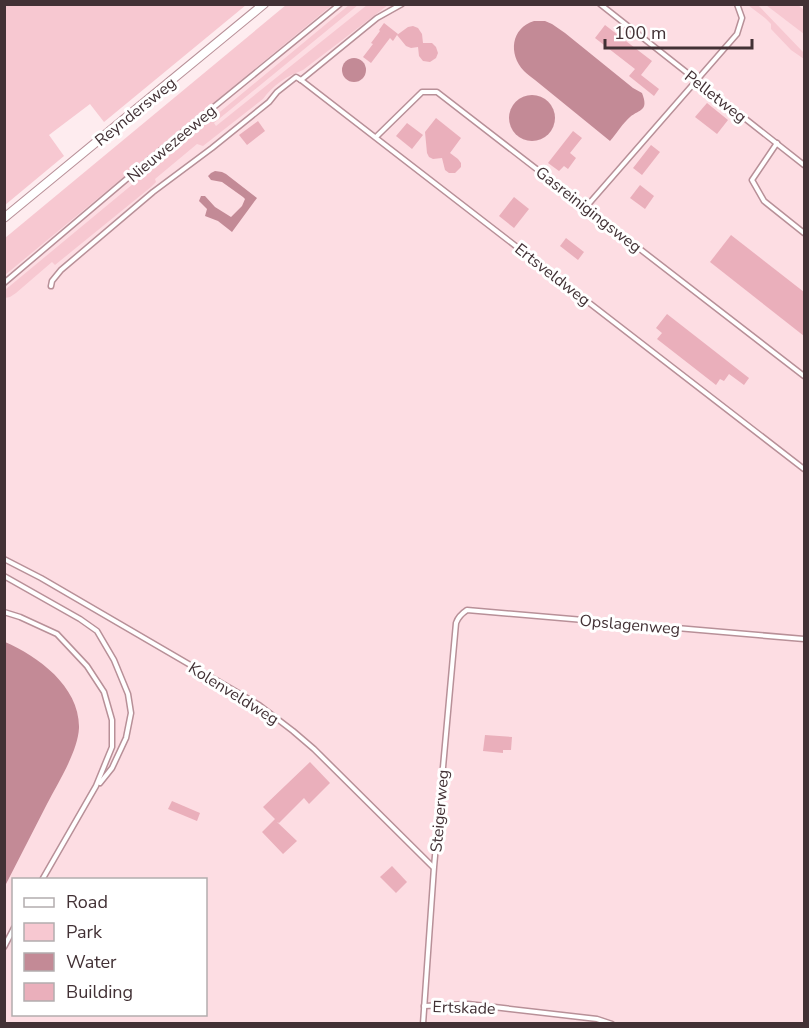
<svg xmlns="http://www.w3.org/2000/svg" width="809" height="1028" font-family="'Nunito Sans',sans-serif">
<rect width="100%" height="100%" fill="#feecef"/>
<path fill="#fddde3" fill-rule="evenodd" d="M324 5H804V1023L5 1024V268ZM14 880H206V1014H14Z"/>
<g fill="#f7c8d1">
<polygon points="5,4 246,4 246,5 104,122 90,104 49,135 64,156 5,205"/>
<polygon points="286,5 332,5 5,275 5,238"/>
<path d="M349 5H358L214 123 216 126 367 5H388L303 70C287 76 273 85 263 99L203 146 197 144 155 179 156 182 151 187 55 265 52 262 16 293 10 297 5 298V290Z"/>
<path d="M748 5H758L804 53V59L791 50 771 29V24C764 16 756 12 748 5Z"/>
<polygon points="766,5 798,5 804,10 804,34"/>
</g>
<g fill="#c38a96">
<path d="M534 21H545L552 24 565 33 633 88 642 93C649 111 640 109 630 117 623 123 617 133 610 141L535 80C531 77 527 74 524 71 508 54 511 28 534 21Z"/>
<circle cx="354" cy="70" r="12"/>
<circle cx="532" cy="118" r="23"/>
<polygon points="215,171 222,172 226,174 257,198 232,232 218,221 205,216 207,209 199,201 201,196 205,196 215,207 231,217 242,206 245,199 243,197 222,182 211,180 208,176 211,173"/>
<path d="M5 642C38 656 80 687 79 728 78 751 58 783 47 804 33 831 19 859 5 886Z"/>
</g>
<g fill="#eaafbb">
<polygon points="384,23 398,34 397,35 408,27 413,26 418,28 422,34 423,43 432,43 436,47 438,53 436,58 430,62 423,61 419,56 418,47 411,48 406,46 397,35 393,41 390,38 371,63 363,57 373,44 371,43 380,31 379,30"/>
<polygon points="605,25 652,61 641,75 659,89 654,96 629,76 635,69 595,38"/>
<polygon points="707,103 728,120 717,134 695,117"/>
<polygon points="436,118 461,138 450,153 458,159 461,163 461,167 455,173 449,173 445,170 442,158 433,159 429,157 427,153 425,132"/>
<polygon points="258,121 265,131 247,145 239,135"/>
<polygon points="407,123 423,135 412,149 396,136"/>
<polygon points="573,131 582,138 570,153 576,158 568,169 564,166 559,171 548,163"/>
<polygon points="651,145 660,152 642,175 633,168"/>
<polygon points="640,185 654,196 645,209 630,198"/>
<polygon points="514,197 529,209 514,228 499,216"/>
<polygon points="731,235 804,292 804,336 710,262"/>
<polygon points="566,238 584,252 578,260 560,246"/>
<polygon points="667,314 749,378 744,385 729,374 724,381 720,379 716,385 657,339 662,333 656,328"/>
<polygon points="485,735 512,737 511,750 503,750 503,753 483,751"/>
<polygon points="310,762 330,783 309,804 304,798 279,823 277,822 297,841 283,854 262,832 275,819 263,807"/>
<polygon points="172,801 200,813 197,821 168,809"/>
<polygon points="392,866 407,882 396,893 380,877"/>
</g>
<g fill="none" stroke-linecap="round" stroke-linejoin="round">
<g stroke="#b89098" stroke-width="7">
<g id="lane">
<polyline points="600,4 804,165"/>
<polyline points="301,80 804,469"/>
<polyline points="301,80 377,18 402,4"/>
<polyline points="376,137 422,92 437,92 804,376"/>
<polyline points="777,143 752,180 764,201 804,233"/>
<polyline points="586,207 737,34 742,18 737,4"/>
<polyline points="4,283 155,155 340,4"/>
<polyline points="51,286 52,281 61,270 153,192 212,148 269,102 277,92 296,77 301,80"/>
<polyline points="4,559 41,578 259,705 293,731 314,749 433,867"/>
<polyline points="4,576 80,619 97,631 114,660 128,694 131,713 126,738 112,768 100,783"/>
<polyline points="4,612 20,617 57,634 87,666 104,692 112,720 112,747 96,786 42,880"/>
<polyline points="4,947 14,928"/>
<polyline points="424,1006 468,1004 597,1019 612,1024"/>
<path d="M423 1024 434 867 456 623C458 617 461 614 467 610L804 639"/>
</g>
</g>
<g stroke="#b89098" stroke-width="10">
<polyline id="street" points="4,218 264,4"/>
</g>
<use href="#lane" stroke="#fff" stroke-width="4"/>
<use href="#street" stroke="#fff" stroke-width="8"/>
</g>
<g text-anchor="middle" stroke-width="6" stroke-linejoin="round" paint-order="stroke">
<g font-size="16" fill="#423135" stroke="#fff">
<text transform="translate(716 96) rotate(38)" y="6">Pelletweg</text>
<text transform="translate(135 111) rotate(-39)" y="6">Reyndersweg</text>
<text transform="translate(171 143) rotate(-40)" y="6">Nieuwezeeweg</text>
<text transform="translate(589 209) rotate(38)" y="6">Gasreinigingsweg</text>
<text transform="translate(553 274) rotate(38)" y="6">Ertsveldweg</text>
<text transform="translate(630 624) rotate(5)" y="6">Opslagenweg</text>
<text transform="translate(234 693) rotate(32)" y="6">Kolenveldweg</text>
<text transform="translate(439 811) rotate(-85)" y="6">Steigerweg</text>
<text transform="translate(464 1007) rotate(2)" y="6">Ertskade</text>
</g>
</g>
<rect width="809" height="1028" fill="none" stroke="#423135" stroke-width="12"/>
<rect x="12" y="878" width="195" height="138" fill="#ffffff" stroke="#b3adae" stroke-width="1.5"/>
<rect x="24" y="898" width="30" height="9" fill="#ffffff" stroke="#b3adae" stroke-width="1.5"/>
<text x="66" y="908" font-size="18" fill="#423135">Road</text>
<rect x="24" y="923" width="30" height="18" fill="#f7c8d1" stroke="#b3adae" stroke-width="1.5"/>
<text x="66" y="938" font-size="18" fill="#423135">Park</text>
<rect x="24" y="953" width="30" height="18" fill="#c38a96" stroke="#b3adae" stroke-width="1.5"/>
<text x="66" y="968" font-size="18" fill="#423135">Water</text>
<rect x="24" y="983" width="30" height="18" fill="#eaafbb" stroke="#b3adae" stroke-width="1.5"/>
<text x="66" y="998" font-size="18" fill="#423135">Building</text>
<path d="M605 39v9h147v-9" fill="none" stroke="#423135" stroke-width="3"/>
<text x="614" y="39" font-size="18" fill="#423135" stroke="#ffffff" stroke-width="4.5" paint-order="stroke">100 m</text>
</svg>
